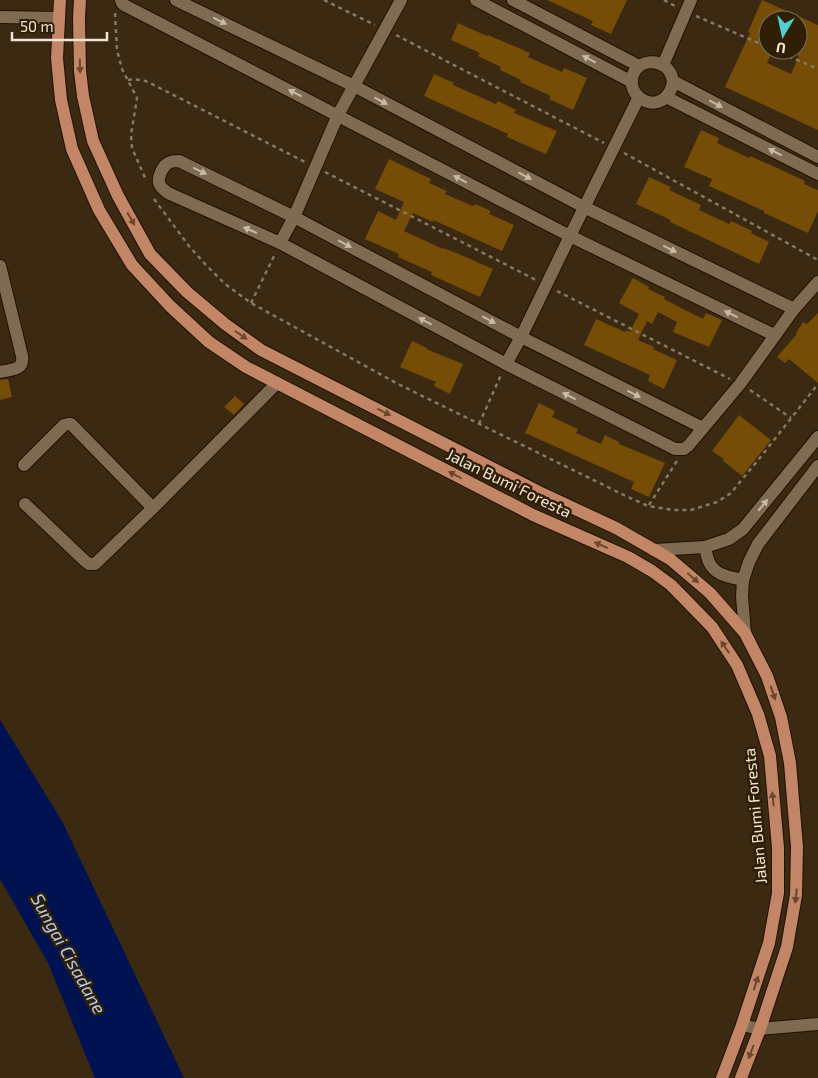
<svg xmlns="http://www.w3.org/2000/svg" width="818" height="1078" font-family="'Exo 2',sans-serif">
<rect width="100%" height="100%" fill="#3b2911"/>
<polygon fill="#001252" points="0,720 62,821 184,1078 95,1078 48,963 0,879"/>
<g fill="#764d07" fill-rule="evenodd">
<polygon points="547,0 627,0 611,34 591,25 593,21"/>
<path d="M762 0 818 25V130L725 87 750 33 748 32ZM768 20H798V56H799L791 74 767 63 773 50H768Z"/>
<polygon points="458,23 487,36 488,35 530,53 528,57 562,72 564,68 587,78 573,110 549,99 551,96 520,82 521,80 500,70 501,67 478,56 480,53 451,40"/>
<polygon points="434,74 454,83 453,85 496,104 498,101 516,110 514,113 557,131 546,154 507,137 508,134 424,96"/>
<polygon points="701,130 719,138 717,143 749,158 750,156 775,167 805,181 804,184 818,190 818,211 808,233 764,213 764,211 709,186 712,179 684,167"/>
<polygon points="389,159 431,179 429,183 447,191 445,194 473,206 475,204 491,211 489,214 514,225 502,251 433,220 433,222 413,213 404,231 443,249 443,248 459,254 493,269 480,297 431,275 432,272 398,257 399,254 365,239 378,211 396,220 404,202 375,189"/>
<polygon points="649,177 671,187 669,190 701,205 699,210 729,224 731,221 752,231 751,233 769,242 759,264 670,222 671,220 636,204"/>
<polygon points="633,278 649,287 648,289 665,297 664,299 683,309 703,319 706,313 722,320 709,347 673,332 677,322 658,312 652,324 647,321 638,340 654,347 653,349 677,360 664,389 648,381 650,375 584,345 596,319 625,332 626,330 630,332 639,314 619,303"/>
<polygon points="818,313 818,383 789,359 785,363 777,357 797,334 796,333 803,322 807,324"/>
<polygon points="412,341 427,348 426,349 463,364 450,394 434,386 436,382 400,367"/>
<polygon points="8,379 12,397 0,400 0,380"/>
<polygon points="235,396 244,404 234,415 224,407"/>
<polygon points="539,403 555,411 552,417 578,429 576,433 601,444 605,435 619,442 619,444 665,463 649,497 631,489 634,482 525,433"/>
<polygon points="739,415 771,440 742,476 722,460 724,459 712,451"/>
</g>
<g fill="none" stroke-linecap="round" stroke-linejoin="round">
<g stroke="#211100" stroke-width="14">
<g id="minor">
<polyline points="121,0 122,3 124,5 570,236 774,335"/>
<polyline points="176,0 354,86 584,207 794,309"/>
<polyline points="476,0 632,82"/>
<polyline points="513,0 639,66"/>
<polyline points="0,17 59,18"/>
<polyline points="663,65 691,0"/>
<path d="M673 81C671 99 655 109 640 98 636 95 633 90 632 85 628 59 668 52 673 81L818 157"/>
<polyline points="666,97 818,174"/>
<polyline points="280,243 294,217 338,115 401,0"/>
<path d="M0 266 22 356C24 371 12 369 0 372"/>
<polyline points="506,364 521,337 570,236 639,97"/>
<path d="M703 428 521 337 294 217 179 161C175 161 170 161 167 164 162 167 158 177 159 183 160 187 164 190 168 193L280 243 506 364 675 449H684L688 446 740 384 794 309 818 282"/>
<polyline points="24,465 64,425 68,424 71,424 153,508"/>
<polyline points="25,504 85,561 89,564 95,564 153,508 277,383"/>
<path d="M705 547C706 551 707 558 709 562 715 576 731 577 743 580"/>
<polyline points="654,550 705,547 729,539 743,529 818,437"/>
<polyline points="745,633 742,596 743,580 749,562 758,544 818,466"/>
<polyline points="742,1025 760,1029 818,1024"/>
</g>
</g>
<g stroke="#211100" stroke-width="14">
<g id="major">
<polyline points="60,0 57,58 61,100 72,149 99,210 132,265 170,306 209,342 246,367 533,515 628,557 652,571 671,585 712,627 737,665 758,714 770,756 778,848 778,893 769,943 742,1025 722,1078"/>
<polyline points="80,0 79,18 80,71 83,96 93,141 118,196 150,254 187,292 225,324 261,350 543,494 616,528 670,559 710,593 745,633 767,676 781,717 790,763 797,847 796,895 787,947 760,1029 741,1078"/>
</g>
</g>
<g stroke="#877864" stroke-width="2.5" stroke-dasharray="4 4" stroke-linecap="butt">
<polyline points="324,0 375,25"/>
<polyline points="664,0 675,6"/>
<polyline points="115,13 117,50 122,69 137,98 131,135 132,148 146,180"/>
<polyline points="696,16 768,47"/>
<polyline points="396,35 604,143"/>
<polyline points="774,50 818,69"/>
<polyline points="128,80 133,79 146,81 305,162"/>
<polyline points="624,153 818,260"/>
<polyline points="325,172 536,280"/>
<polyline points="154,199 189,246 205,264 225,284 251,303 398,384 628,497 648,506 673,510 691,510 717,502 731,493 763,454 818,384"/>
<polyline points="557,291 730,379"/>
<polyline points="251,303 275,254"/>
<polyline points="750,390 791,418"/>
<polyline points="479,424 501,375"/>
<polyline points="649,505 677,461"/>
</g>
<use href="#minor" stroke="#7f6b52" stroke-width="12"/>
<use href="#major" stroke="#c28566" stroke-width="12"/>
</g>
<defs><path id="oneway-solid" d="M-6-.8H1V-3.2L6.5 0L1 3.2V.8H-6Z" transform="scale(1.25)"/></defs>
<g fill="#c8baa8">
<use href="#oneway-solid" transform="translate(220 21) rotate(26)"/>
<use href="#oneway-solid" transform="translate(589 59) rotate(-152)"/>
<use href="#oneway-solid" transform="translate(295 93) rotate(-153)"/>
<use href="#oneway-solid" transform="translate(381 101) rotate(28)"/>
<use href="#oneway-solid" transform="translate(716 104) rotate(28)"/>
<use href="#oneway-solid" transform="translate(775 152) rotate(-153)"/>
<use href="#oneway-solid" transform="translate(200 171) rotate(26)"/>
<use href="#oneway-solid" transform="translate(525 176) rotate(28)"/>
<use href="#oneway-solid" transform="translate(460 179) rotate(-152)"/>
<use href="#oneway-solid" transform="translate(250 230) rotate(-156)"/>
<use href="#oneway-solid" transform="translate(345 244) rotate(28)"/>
<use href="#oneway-solid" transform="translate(670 249) rotate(26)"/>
<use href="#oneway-solid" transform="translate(731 314) rotate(-154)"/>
<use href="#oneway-solid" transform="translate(489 320) rotate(28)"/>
<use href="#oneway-solid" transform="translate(425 321) rotate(-152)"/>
<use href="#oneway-solid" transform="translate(634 394) rotate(27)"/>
<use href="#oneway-solid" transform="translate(569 396) rotate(-153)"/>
<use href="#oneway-solid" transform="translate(763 505) rotate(-51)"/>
</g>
<g fill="#6a482d">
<use href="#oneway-solid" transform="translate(80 66) rotate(88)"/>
<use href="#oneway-solid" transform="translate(131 219) rotate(60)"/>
<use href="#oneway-solid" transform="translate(241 335) rotate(35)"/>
<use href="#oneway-solid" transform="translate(384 412) rotate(27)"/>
<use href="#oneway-solid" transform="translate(455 475) rotate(-153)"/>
<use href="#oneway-solid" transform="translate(601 545) rotate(-156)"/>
<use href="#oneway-solid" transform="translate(693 578) rotate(41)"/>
<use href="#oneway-solid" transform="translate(725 647) rotate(-124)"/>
<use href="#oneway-solid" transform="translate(773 693) rotate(71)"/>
<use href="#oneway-solid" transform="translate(773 799) rotate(-95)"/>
<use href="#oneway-solid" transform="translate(796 896) rotate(96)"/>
<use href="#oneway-solid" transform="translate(756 983) rotate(-72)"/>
<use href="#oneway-solid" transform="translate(751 1052) rotate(111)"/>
</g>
<g text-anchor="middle" stroke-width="5" stroke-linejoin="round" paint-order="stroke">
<g font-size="16" fill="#efe4d6" stroke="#301f07">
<text transform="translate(509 483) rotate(26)" y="6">Jalan Bumi Foresta</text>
<text transform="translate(755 816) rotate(-95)" y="6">Jalan Bumi Foresta</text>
</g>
<g font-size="18" font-style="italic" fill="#b6cbf2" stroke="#301f07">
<text transform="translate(68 954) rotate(61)" y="6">Sungai Cisadane</text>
</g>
</g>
<g transform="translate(783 35) rotate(189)"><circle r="24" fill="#301f07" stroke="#7c6e5a"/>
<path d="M0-4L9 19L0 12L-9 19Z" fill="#52cdd0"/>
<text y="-8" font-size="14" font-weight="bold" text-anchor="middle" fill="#efe4d6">U</text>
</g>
<path d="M12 32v8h95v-8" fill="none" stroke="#efe4d6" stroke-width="2.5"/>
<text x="20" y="32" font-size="15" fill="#efe4d6" stroke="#301f07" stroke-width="4" paint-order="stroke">50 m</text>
</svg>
